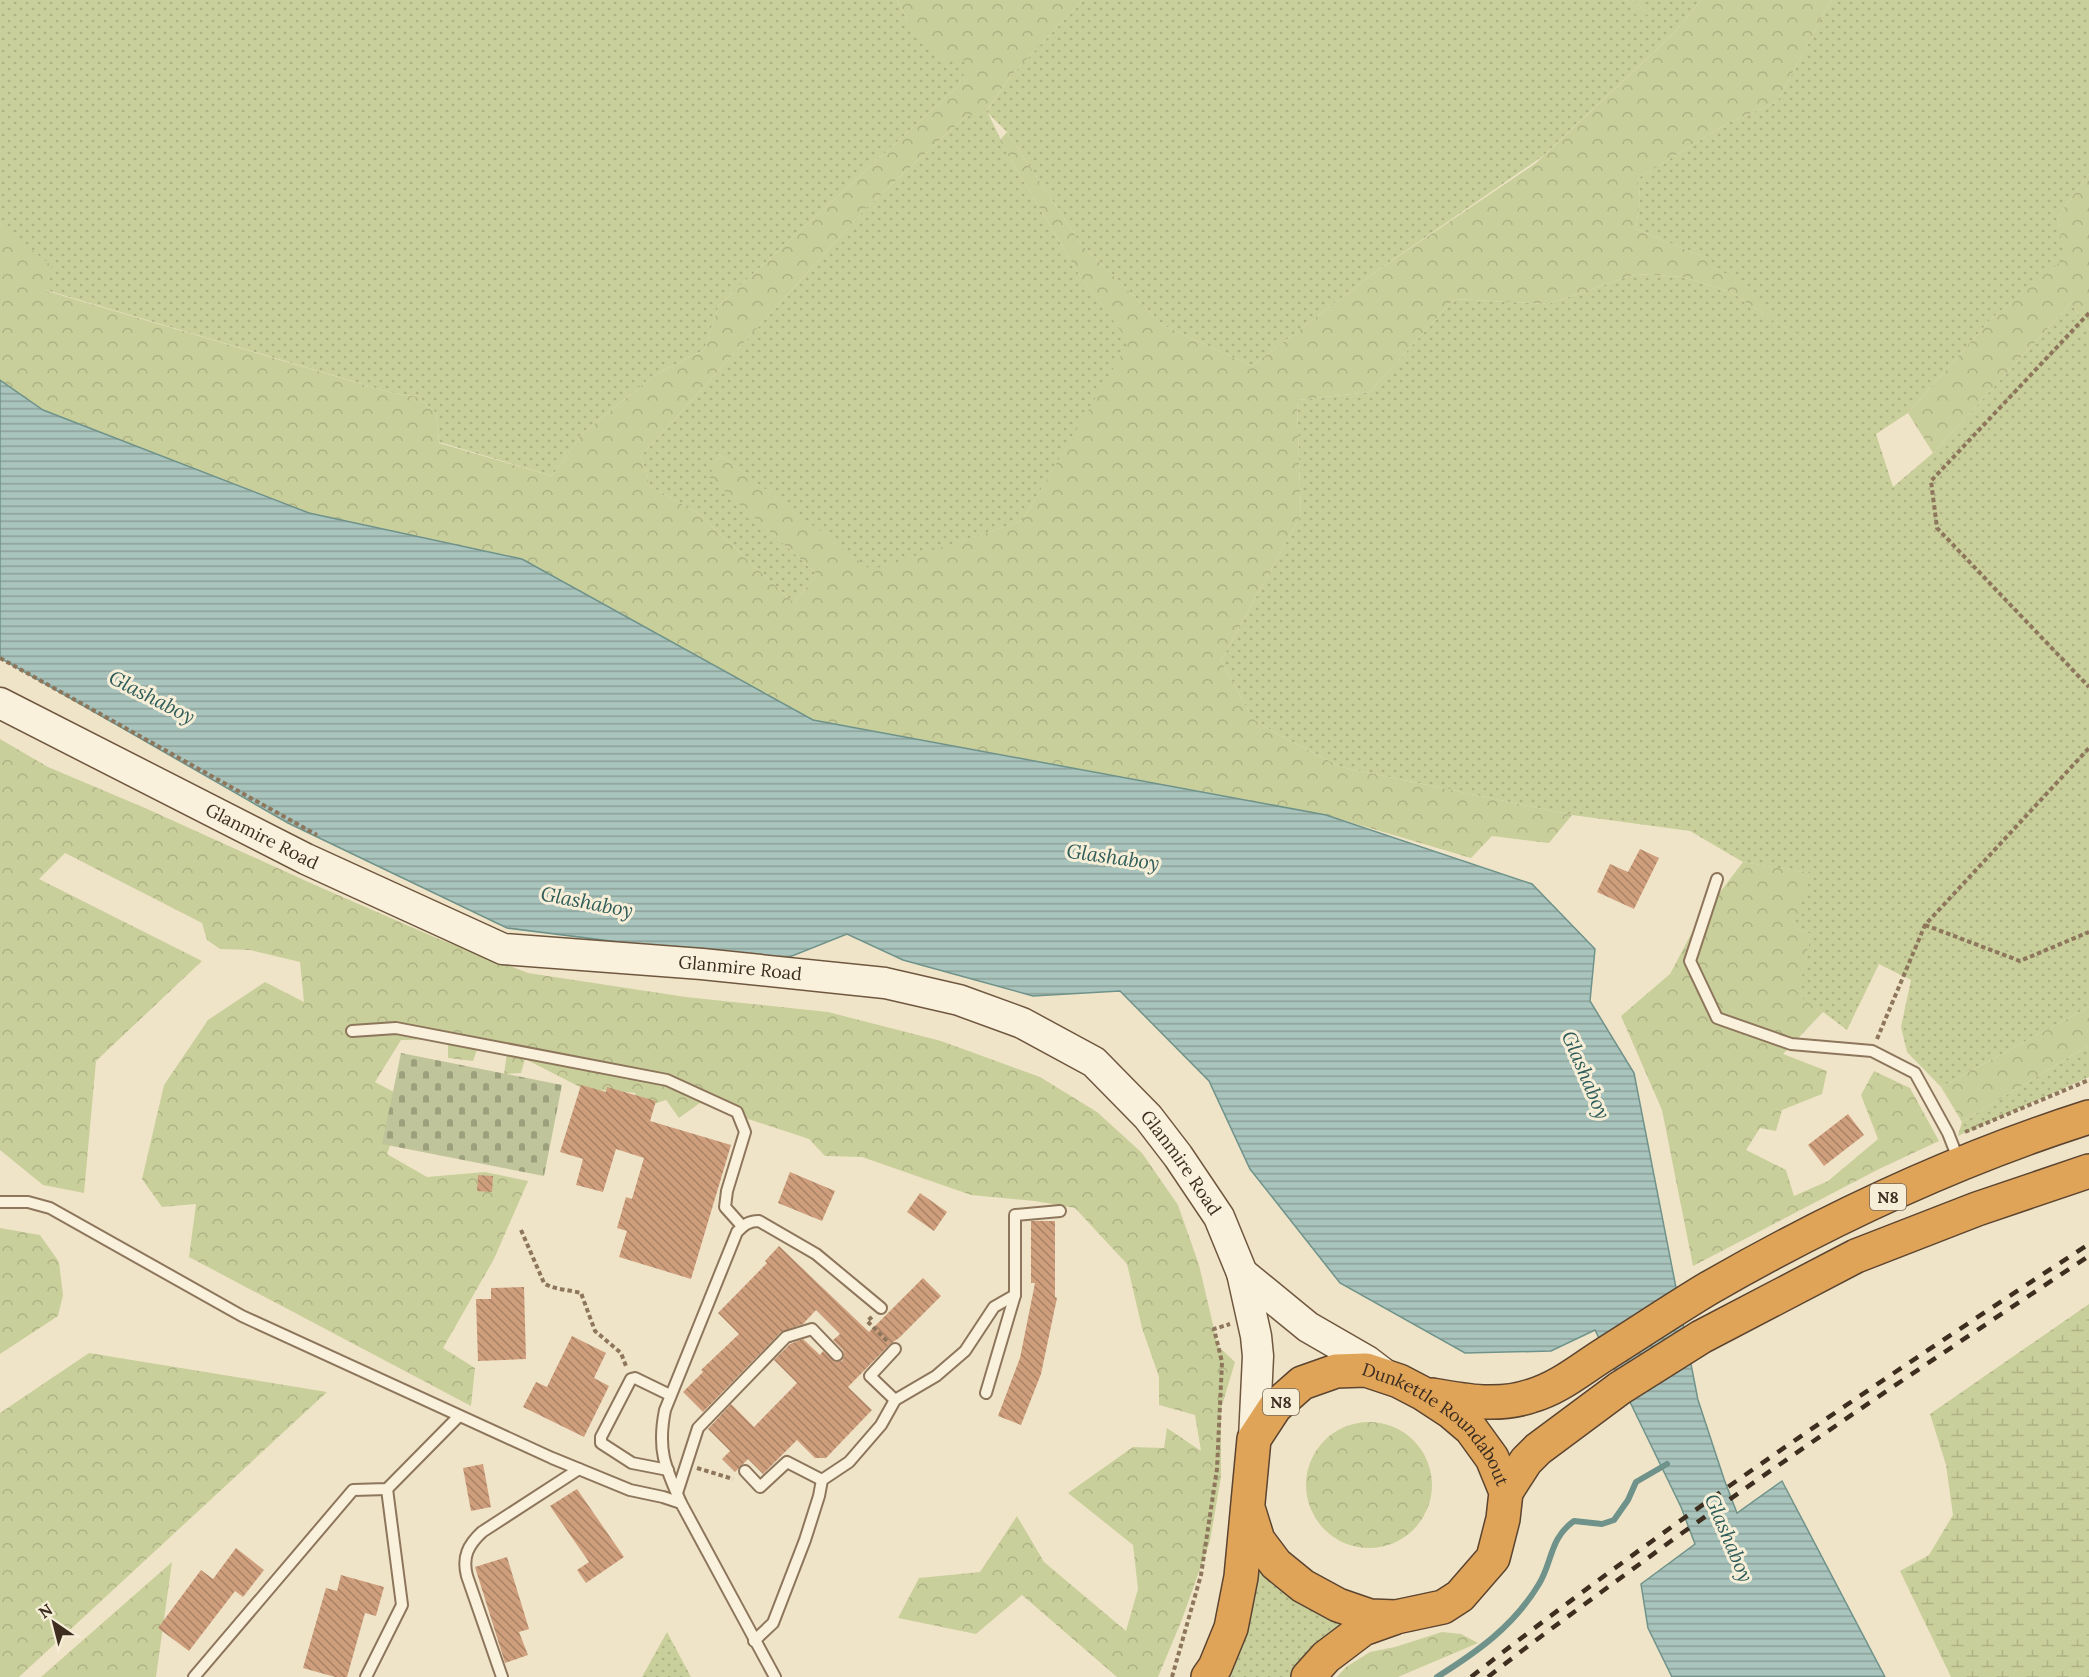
<svg xmlns="http://www.w3.org/2000/svg" width="2089" height="1677" font-family="Lora,serif">
<defs>
<pattern id="grass-dots" width="8" height="8" patternUnits="userSpaceOnUse" patternTransform="scale(1.5)"><rect width="8" height="8" fill="#c9cf9b"/><path d="M2 2h.1M6 6h.1" fill="none" stroke="#aeb285" stroke-width="1.8" stroke-linecap="round"/></pattern>
<pattern id="forest-crowns" width="20" height="18" patternUnits="userSpaceOnUse" patternTransform="scale(1.5)"><rect width="20" height="18" fill="#c9cf9b"/><path d="M2 6a3 3 0 1 1 6 0M12 15a3 3 0 1 1 6 0" fill="none" stroke="#aeb285"/></pattern>
<pattern id="wetland-marsh" width="20" height="14" patternUnits="userSpaceOnUse" patternTransform="scale(1.5)"><rect width="20" height="14" fill="#c9cf9b"/><path d="M1 5h8M5 5V1M11 12h8M15 12V8" fill="none" stroke="#aeb285"/></pattern>
<pattern id="cemetery-stones" width="16" height="16" patternUnits="userSpaceOnUse" patternTransform="scale(1.5)"><rect width="16" height="16" fill="#bfc49a"/><path d="M2 7V4a2 2 0 0 1 4 0v3zM10 15v-3a2 2 0 0 1 4 0v3z" fill="#9ca07d"/></pattern>
<pattern id="water-rules" width="6" height="5" patternUnits="userSpaceOnUse" patternTransform="scale(1.5)"><rect width="6" height="5" fill="#a9c4bc"/><path d="M0 2.5h6" fill="none" stroke="#8ba098"/></pattern>
<pattern id="building-back-hatch" width="6" height="6" patternUnits="userSpaceOnUse" patternTransform="scale(1.5)"><rect width="6" height="6" fill="#cf9f7d"/><path d="M-1 5l2 2M0 0l6 6M5-1l2 2" fill="none" stroke="#a98266"/></pattern>
</defs>
<rect width="100%" height="100%" fill="#f0e4c8"/>
<g fill="url(#grass-dots)">
<polygon points="0,0 897,0 908,21 972,61 957,87 719,305 704,350 654,375 581,435 552,476 439,442 436,413 418,397 389,392 46,290 0,225"/>
<polygon points="1083,0 1625,0 1664,25 1632,0 1701,0 1675,32 1543,156 1378,270 1252,366 1163,325 1081,244 1007,132 988,113 1010,159 1080,276 1130,342 1022,521 871,571 719,454 710,477 817,574 794,603 696,512 650,486 641,456 866,208 965,117 987,111 1009,78"/>
<polygon points="1831,0 2089,0 2089,174 2058,216 2065,259 1991,319 1908,413 1876,434 1893,487 1933,453 2071,303 2089,330 2089,1007 1941,1087 1907,1052 1901,1027 1911,980 1879,964 1847,1030 1823,1012 1797,996 1811,934 1793,927 1809,873 1743,862 1690,831 1572,815 1341,767 1279,735 1253,719 1221,661 1301,515 1297,400 1370,392 1454,299 1548,304 1636,274 1683,277 1731,292 1803,340 1701,256 1636,229 1640,197 1638,178 1730,122 1777,102"/>
<polygon points="2089,1045 2089,1077 1958,1136 1962,1122"/>
<path d="M1258 1564C1283 1594 1313 1616 1350 1628L1298 1677H1222Z"/>
<polygon points="667,1632 691,1677 642,1677"/>
</g>
<g fill="url(#forest-crowns)">
<polygon points="897,0 1083,0 1009,78 986,112 965,117 866,208 641,456 650,486 696,512 794,603 817,574 709,477 719,454 871,570 1022,521 1129,342 1080,276 1010,159 1000,140 1007,132 1081,244 1163,325 1252,366 1378,270 1536,163 1674,33 1625,0 1632,0 1675,32 1701,0 1831,0 1777,102 1730,122 1638,178 1640,197 1636,229 1701,256 1753,293 1807,343 1731,292 1683,277 1636,274 1548,304 1454,299 1370,392 1297,400 1301,515 1221,661 1253,719 1279,735 1341,767 1572,815 1549,843 1492,836 1471,858 1326,815 813,720 522,559 309,513 43,410 0,380 0,225 52,266 47,291 389,392 418,397 436,413 439,443 552,476 581,435 654,375 704,350 719,305 957,87 971,61 942,59 908,21"/>
<polygon points="2089,174 2089,330 2071,303 1933,453 1908,413 1991,319 2064,259 2058,216"/>
<polygon points="0,739 48,767 145,808 315,885 439,939 528,973 686,997 828,1012 941,1041 1040,1077 1097,1112 1142,1153 1178,1205 1199,1265 1218,1346 1235,1362 1221,1409 1221,1477 1210,1541 1181,1622 1158,1677 1117,1677 1022,1595 976,1634 898,1618 919,1578 980,1572 1017,1516 1044,1562 1126,1631 1138,1589 1133,1545 1068,1493 1133,1447 1164,1448 1167,1428 1201,1451 1195,1415 1159,1405 1159,1377 1142,1328 1127,1264 1075,1208 1035,1201 971,1195 862,1157 825,1156 809,1139 700,1103 679,1118 666,1100 641,1108 635,1093 618,1091 586,1090 525,1059 521,1073 504,1074 507,1053 480,1041 473,1061 448,1058 448,1039 401,1040 375,1082 407,1099 387,1154 427,1177 485,1172 528,1181 494,1259 443,1348 475,1368 471,1406 189,1257 196,1204 162,1207 142,1179 164,1085 208,1020 265,982 304,1002 300,962 250,950 220,949 207,940 202,923 65,853 39,879 202,961 96,1061 84,1193 43,1185 0,1150"/>
<polygon points="1743,862 1810,873 1794,927 1811,934 1798,995 1823,1012 1783,1054 1827,1071 1822,1094 1782,1110 1776,1131 1760,1128 1746,1150 1786,1170 1794,1196 1828,1181 1878,1139 1861,1095 1874,1071 1910,1088 1939,1141 1879,1169 1693,1266 1662,1110 1621,1016 1670,974 1698,921"/>
<polygon points="2089,1007 2089,1045 1962,1122 1941,1087"/>
<polygon points="0,1228 40,1235 59,1262 63,1295 58,1316 0,1354"/>
<polygon points="89,1353 327,1392 19,1677 0,1677 0,1413"/>
<circle cx="1369" cy="1485" r="63"/>
<polygon points="172,1562 156,1677 41,1677"/>
<polygon points="1442,1632 1461,1634 1478,1643 1398,1677 1337,1677 1346,1667 1370,1652 1395,1647"/>
</g>
<polygon fill="url(#wetland-marsh)" points="2089,1304 2089,1677 1951,1677 1900,1571 1929,1555 1953,1515 1946,1465 1930,1414"/>
<polygon fill="url(#cemetery-stones)" points="401,1053 562,1085 544,1176 382,1144"/>
<polygon fill="url(#water-rules)" stroke="#6f938a" stroke-width="1.5" points="0,380 43,410 309,513 522,559 813,720 1326,815 1532,884 1595,949 1590,1001 1634,1073 1698,1400 1724,1479 1737,1513 1782,1481 1885,1677 1672,1677 1648,1628 1641,1584 1695,1544 1681,1507 1595,1330 1551,1351 1465,1353 1340,1283 1250,1169 1209,1081 1120,991 1033,996 903,960 847,934 777,962 507,928 288,823 0,658"/>
<g fill="none" stroke-linecap="round" stroke-linejoin="round">
<path stroke="#6f938a" stroke-width="6" d="M1437 1677C1477 1652 1514 1626 1539 1584 1553 1561 1549 1539 1574 1521L1602 1524 1614 1520 1628 1500 1636 1482 1667 1464"/>
</g>
<g fill="url(#building-back-hatch)">
<polygon points="1640,849 1659,858 1634,909 1597,892 1610,864 1628,872"/>
<polygon points="581,1085 606,1092 607,1087 656,1101 650,1121 731,1145 691,1279 619,1257 627,1231 617,1228 626,1197 632,1199 644,1158 616,1149 603,1192 576,1185 583,1159 560,1152"/>
<polygon points="1848,1114 1864,1135 1824,1166 1808,1145"/>
<polygon points="790,1172 835,1191 822,1221 778,1203"/>
<polygon points="478,1175 493,1176 492,1192 477,1191"/>
<polygon points="920,1193 947,1212 934,1231 907,1212"/>
<polygon points="1031,1221 1055,1221 1055,1297 1057,1298 1041,1374 1021,1425 998,1416 1020,1358 1035,1283 1031,1283"/>
<polygon points="779,1246 869,1332 923,1278 941,1296 899,1338 890,1344 848,1387 872,1410 826,1458 815,1458 797,1440 763,1474 748,1459 735,1472 722,1459 730,1451 708,1429 731,1404 754,1427 797,1383 774,1360 790,1344 803,1339 820,1355 823,1351 836,1362 842,1361 844,1356 843,1350 833,1340 840,1334 816,1310 803,1324 781,1332 703,1412 683,1392 703,1372 701,1370 739,1334 718,1313 767,1263 765,1261"/>
<polygon points="524,1287 526,1359 478,1361 476,1299 491,1299 491,1288"/>
<polygon points="572,1336 606,1353 594,1378 609,1386 584,1437 523,1407 536,1382 547,1387"/>
<polygon points="483,1464 491,1507 471,1511 463,1468"/>
<polygon points="577,1489 624,1557 586,1583 577,1570 589,1562 550,1506"/>
<polygon points="236,1548 264,1570 243,1597 235,1591 189,1651 158,1628 201,1570 213,1579"/>
<polygon points="507,1557 529,1629 519,1632 528,1655 505,1663 475,1567"/>
<polygon points="341,1575 384,1587 376,1616 365,1613 347,1677 335,1677 303,1668 326,1588 337,1591"/>
</g>
<g fill="none" stroke-linecap="round" stroke-linejoin="round">
<g stroke="#8d765c" stroke-width="14">
<g id="lane">
<polyline points="1717,879 1690,961 1717,1018 1791,1044 1872,1051 1915,1073 1948,1133 1959,1161"/>
<polyline points="352,1031 396,1028 667,1080 737,1112 745,1132 727,1191 725,1207 742,1226"/>
<polyline points="0,1202 28,1202 50,1208 242,1316 552,1458 630,1490 663,1497 681,1503 775,1677"/>
<polyline points="986,1393 1015,1295 1015,1215 1060,1211"/>
<polyline points="895,1400 870,1376 895,1349"/>
<polyline points="668,1470 632,1463 601,1443 601,1437 631,1379 635,1378 670,1395"/>
<polyline points="745,1471 760,1487 787,1462 822,1480"/>
<polyline points="677,1493 698,1428 786,1337 812,1329 837,1355"/>
<path d="M681 1503C665 1467 657 1450 665 1410L737 1232C744 1225 748 1221 759 1221L816 1254 881 1308"/>
<polyline points="754,1641 773,1623 805,1540 819,1496 822,1480 849,1462 881,1425 895,1400 936,1376 965,1351 994,1307 1015,1295"/>
<polyline points="194,1677 353,1490 387,1489 459,1416"/>
<polyline points="366,1677 402,1605 387,1489"/>
<path d="M502 1677 467 1576C462 1557 468 1545 482 1532L579 1469"/>
</g>
</g>
<g stroke="#6f573f" stroke-width="33">
<g id="secondary">
<path id="s1" d="M0 703 306 859 503 949 702 964 885 983 959 1000 1022 1023 1094 1062 1148 1117 1178 1156 1219 1217 1242 1273 1256 1336 1258 1356 1254 1439"/>
<polyline points="1242,1273 1308,1327 1367,1361 1388,1377"/>
</g>
</g>
<g stroke="#5b4430" stroke-width="36">
<g id="highway">
<path d="M1432 1395C1466 1401 1498 1407 1531 1396 1559 1388 1581 1369 1605 1354 1640 1332 1674 1309 1709 1288 1829 1219 1957 1159 2089 1117"/>
<polyline points="1506,1492 1526,1461 1538,1449 1620,1388 1701,1337 1856,1256 1977,1209 2089,1171"/>
<path id="s2" d="M1208 1677 1215 1667 1231 1628 1241 1577 1254 1439 1275 1407 1302 1383 1336 1371 1366 1370 1399 1381 1422 1393 1451 1412 1471 1429 1492 1458 1506 1492 1503 1519 1493 1558 1460 1596 1443 1607 1396 1617 1370 1616 1338 1605 1303 1586 1276 1564 1258 1540 1249 1511"/>
<polyline points="1308,1677 1326,1657 1363,1629 1394,1618"/>
</g>
</g>
<g stroke="#8d765c" stroke-width="4" stroke-dasharray="4.5 3" stroke-linecap="butt">
<polyline points="2089,313 1931,481 1937,528 2089,687"/>
<polyline points="0,658 317,835"/>
<polyline points="1925,925 2020,961 2089,932"/>
<polyline points="1877,1039 1925,925 2089,748"/>
<polyline points="1965,1132 2089,1080"/>
<path d="M521 1230 544 1283C551 1289 570 1290 581 1293L595 1331 621 1353 626 1366"/>
<polyline points="872,1317 867,1321 887,1341"/>
<polyline points="697,1468 733,1479"/>
<polyline points="1172,1677 1201,1575 1217,1469 1222,1362 1214,1329 1230,1324"/>
</g>
<use href="#lane" stroke="#faf1dc" stroke-width="10"/>
<use href="#secondary" stroke="#faf1dc" stroke-width="30"/>
<use href="#highway" stroke="#e0a458" stroke-width="33"/>
<g stroke="#3d2e20" stroke-width="4.5" stroke-dasharray="10 10" stroke-linecap="butt">
<path d="M1471 1677C1669 1522 1879 1381 2089 1244"/>
<path d="M1488 1677C1548 1630 1610 1586 1671 1541 1808 1443 1948 1349 2089 1256"/>
</g>
</g>
<g text-anchor="middle" stroke-width="6" stroke-linejoin="round" paint-order="stroke">
<g fill="#f7eed8" stroke="#756857" stroke-width="1.5">
<rect x="1870" y="1184" width="36" height="26" rx="4.5"/>
<rect x="1263" y="1389" width="36" height="26" rx="4.5"/>
</g>
<g font-size="16" font-weight="bold" fill="#3d2e20">
<text x="1888" y="1203">N8</text>
<text x="1281" y="1408">N8</text>
</g>
<g font-size="18" fill="#3d2e20" stroke="#f7eed8">
<text dy="6" stroke="none"><textPath href="#s1" startOffset="294">Glanmire Road</textPath></text>
<text dy="6" stroke="none"><textPath href="#s1" startOffset="798">Glanmire Road</textPath></text>
<text dy="6" stroke="none"><textPath href="#s1" startOffset="1302">Glanmire Road</textPath></text>
<text dy="6" stroke="none"><textPath href="#s2" startOffset="477">Dunkettle Roundabout</textPath></text>
</g>
<g font-size="20" font-style="italic" fill="#2f5d5a" stroke="#f7eed8">
<text transform="translate(152 697) rotate(27)" y="7">Glashaboy</text>
<text transform="translate(1113 857) rotate(8)" y="7">Glashaboy</text>
<text transform="translate(587 902) rotate(11)" y="7">Glashaboy</text>
<text transform="translate(1586 1075) rotate(67)" y="7">Glashaboy</text>
<text transform="translate(1729 1538) rotate(67)" y="7">Glashaboy</text>
</g>
</g>
<g transform="translate(54 1623) rotate(325)" stroke="#f7eed8" stroke-width="4.5" paint-order="stroke">
<path d="M0-4.5L10 22L0 15L-10 22Z" fill="#3d2e20"/>
<text y="-9" font-size="16" font-weight="bold" text-anchor="middle" fill="#3d2e20">N</text>
</g>
</svg>
